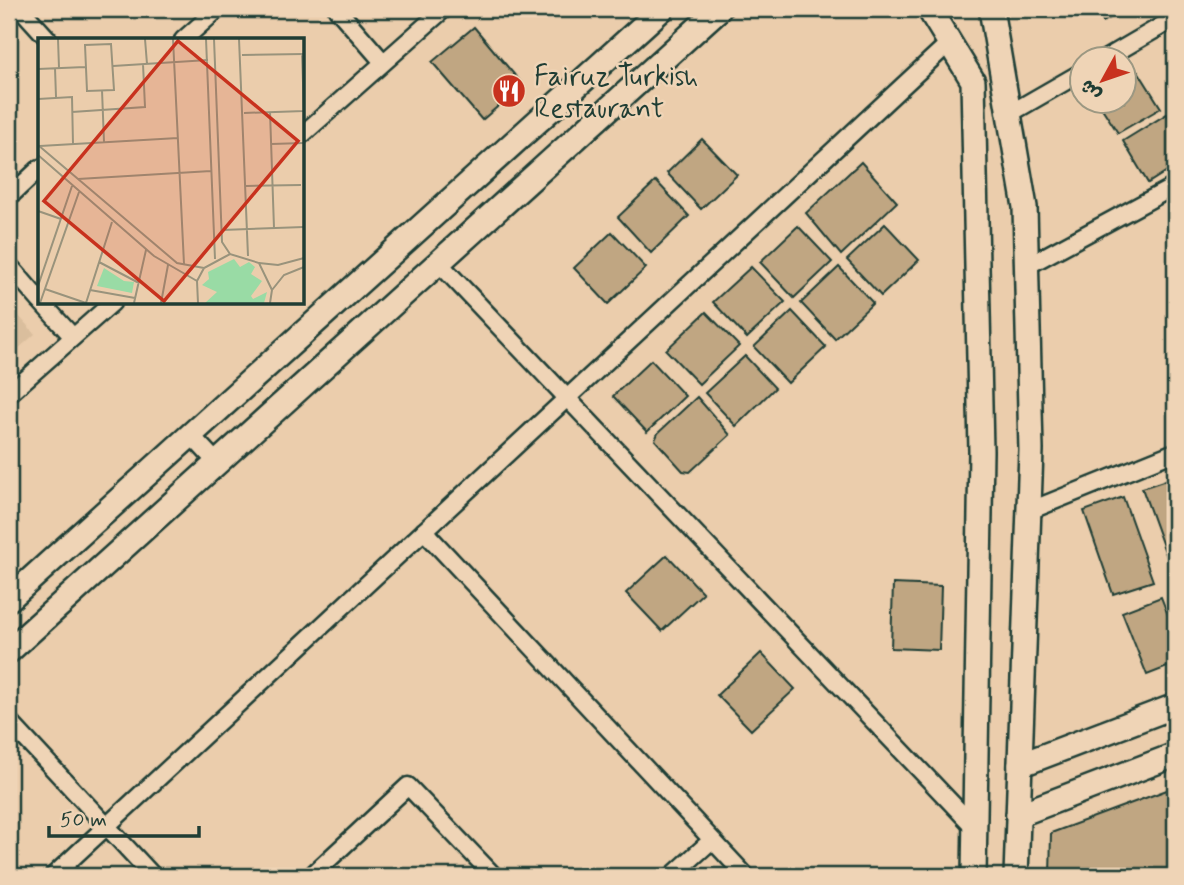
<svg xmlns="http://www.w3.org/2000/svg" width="1184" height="885" font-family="Mynerve,'Playpen Sans Arabic',sans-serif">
<rect width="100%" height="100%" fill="#ebcdac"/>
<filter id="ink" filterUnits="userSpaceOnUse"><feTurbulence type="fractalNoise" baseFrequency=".0143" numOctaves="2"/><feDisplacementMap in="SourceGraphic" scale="14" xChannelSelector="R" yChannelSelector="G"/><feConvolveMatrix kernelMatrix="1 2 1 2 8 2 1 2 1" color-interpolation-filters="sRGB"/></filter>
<g filter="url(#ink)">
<polygon fill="#dabe9d" points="9,305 35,334 9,357"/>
<g fill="#c0a682" stroke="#1f3d34" stroke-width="2">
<polygon points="1096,9 1127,9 1103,22"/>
<polygon points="474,27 523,85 482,120 432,62"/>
<polygon points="1138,71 1161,108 1118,133 1098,102 1124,102 1124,79"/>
<polygon points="1167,114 1175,128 1175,166 1148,183 1123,141"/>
<polygon points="702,139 737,175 701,209 667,173"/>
<polygon points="861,162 897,202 841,255 806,213"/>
<polygon points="656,181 689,216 651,253 618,217"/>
<polygon points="885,224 919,260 881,296 847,260"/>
<polygon points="798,226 832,262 794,298 760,262"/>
<polygon points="612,232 646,268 608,304 574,268"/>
<polygon points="751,267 785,302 747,338 713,302"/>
<polygon points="839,267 873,303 835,339 801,303"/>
<polygon points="792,311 826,347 788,383 754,347"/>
<polygon points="706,312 739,346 699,384 666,350"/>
<polygon points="745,356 775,388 736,426 705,393"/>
<polygon points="651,360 685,396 647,432 613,396"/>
<polygon points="697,397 730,435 690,472 683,471 655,440 658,433"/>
<polygon points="1175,477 1175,570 1172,571 1142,488"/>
<polygon points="1123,497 1153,581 1113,594 1084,511"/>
<polygon points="667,555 703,593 662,631 626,593"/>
<polygon points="893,584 941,586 939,650 891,648"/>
<polygon points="1161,597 1175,633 1175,664 1147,675 1122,612"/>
<polygon points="761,653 795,689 751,730 717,695"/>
<polygon points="1175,787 1175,876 1050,876 1051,833"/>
</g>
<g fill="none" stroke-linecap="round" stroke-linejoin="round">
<g stroke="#1f3d34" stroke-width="21">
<g id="minor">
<polyline points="21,9 49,40"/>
<polyline points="337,9 383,62"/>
<polyline points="183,40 218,9"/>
<polyline points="1103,60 1175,18"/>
<polyline points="1009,114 1082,72"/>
<polyline points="303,134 444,9"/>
<polyline points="9,197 40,168"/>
<polyline points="439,263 976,829"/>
<polyline points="9,265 40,301"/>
<polyline points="1027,266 1175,186"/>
<polyline points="42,303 73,337"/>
<polyline points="9,394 112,303"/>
<polyline points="191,435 217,463"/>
<polyline points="1029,511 1175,452"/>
<polyline points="424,531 746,876"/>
<polyline points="9,721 153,876"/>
<polyline points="53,876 949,43"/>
<polyline points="311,876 408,786 494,876"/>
<polyline points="672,876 712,840"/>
</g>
</g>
<g stroke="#1f3d34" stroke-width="28">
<g id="secondary">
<polyline points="929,9 973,81 981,451 974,876"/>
<polyline points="991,9 1025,207 1031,450 1016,876"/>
<polyline points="9,599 662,9"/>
<polyline points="9,651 719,9"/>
<polyline points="1020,765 1175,706"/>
<polyline points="1018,815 1175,755"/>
</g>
</g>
<use href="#minor" stroke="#efd4b6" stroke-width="16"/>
<use href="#secondary" stroke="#efd4b6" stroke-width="23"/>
</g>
</g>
<defs>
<g id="restaurant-disc" transform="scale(1.75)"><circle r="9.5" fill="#c8321e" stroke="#efd4b6"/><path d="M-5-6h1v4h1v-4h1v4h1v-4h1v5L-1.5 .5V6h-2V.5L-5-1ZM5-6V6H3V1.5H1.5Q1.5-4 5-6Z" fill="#fff"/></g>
</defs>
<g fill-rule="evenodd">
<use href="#restaurant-disc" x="509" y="91"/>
</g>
<g text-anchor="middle" stroke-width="5" stroke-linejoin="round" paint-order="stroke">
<g font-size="28" fill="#1f3d34" stroke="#efd4b6" text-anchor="start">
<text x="534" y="85">Fairuz Turkish<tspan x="534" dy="32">Restaurant</tspan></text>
</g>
</g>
<g transform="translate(38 38)">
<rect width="266" height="266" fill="#ebcdac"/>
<path d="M196 221 202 229 211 224 217 229 213 236 224 243 213 258 215 261 229 254 226 265H167L179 254 164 247 171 241 170 234ZM66 230 86 243 96 244 94 255 59 248Z" fill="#99dba5"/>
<path fill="none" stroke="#99937c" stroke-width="2" d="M20 1 21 30M107 1 109 26M135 1 146 226M168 1 177 221M176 1 184 204 192 216M201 1 210 218M73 6 76 52 49 53 47 7ZM264 16 266 73M204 17 266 16M75 28 170 22M17 30 18 59M0 31 47 29M64 52 66 104M0 61 34 59 35 106M34 74 107 69 105 26M232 74 236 190M206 75 266 73M233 106 266 105M0 107 139 225 166 230M2 108 140 100M0 117 116 218 159 243M40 141 173 133M208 148 263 147M0 173 23 181M184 192 266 189M61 224 101 245M221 225 240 227 266 220M0 248 34 148M7 251 48 265M52 252 97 260M234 252 246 237 266 229M2 265 41 154M48 265 74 184M96 265 108 212M123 265 130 227M160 265 159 243 166 230 192 216 221 225 234 252 232 265"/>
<path fill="#c8321e" fill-opacity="0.15" stroke="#c8321e" stroke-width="3.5" d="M140 3 260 103 126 263 6 163Z"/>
<rect width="266" height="266" fill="none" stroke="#1f3d34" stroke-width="3.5"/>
</g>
<rect width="1184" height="885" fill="none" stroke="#efd4b6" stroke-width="35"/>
<rect x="18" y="18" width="1149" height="850" fill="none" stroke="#1f3d34" stroke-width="2.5" filter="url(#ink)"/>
<g transform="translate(1103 80) rotate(230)"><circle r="33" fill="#efd4b6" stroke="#9c9882" stroke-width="2"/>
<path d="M0-5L12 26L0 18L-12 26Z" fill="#c8321e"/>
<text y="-10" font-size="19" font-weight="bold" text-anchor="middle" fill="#1f3d34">ش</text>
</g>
<path d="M49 826v10h150v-10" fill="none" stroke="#1f3d34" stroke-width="3.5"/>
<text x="60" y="826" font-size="21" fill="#1f3d34" stroke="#efd4b6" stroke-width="5" paint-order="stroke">50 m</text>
</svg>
